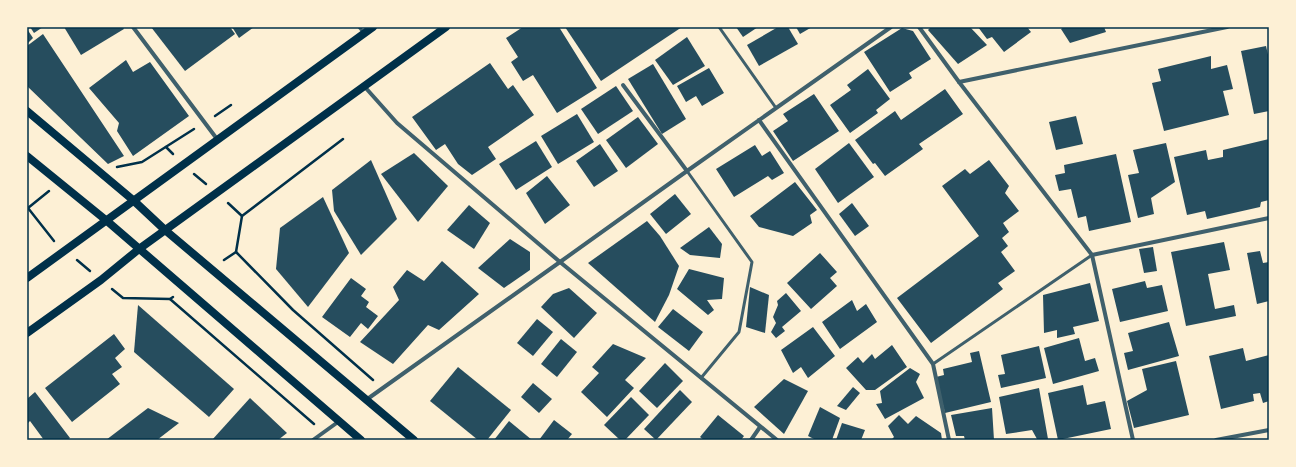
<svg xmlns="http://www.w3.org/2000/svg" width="1296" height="467" font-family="'Source Sans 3',sans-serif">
<rect width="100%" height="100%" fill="#fdf0d5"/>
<g fill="#264d5e">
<polygon points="30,27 43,27 34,33"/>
<polygon points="64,27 123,27 124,29 81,55"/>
<polygon points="151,27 230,27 235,34 185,71"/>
<polygon points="232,27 254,27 239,38"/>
<polygon points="523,27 559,27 597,88 557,113 533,75 523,81 511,62 518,57 506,38"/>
<polygon points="565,27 682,27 601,81"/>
<polygon points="736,27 758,27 743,37"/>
<polygon points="778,27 788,27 798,44 759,66 747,45"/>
<polygon points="796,27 812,27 800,34"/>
<polygon points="931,27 970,27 987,45 958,64 928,30"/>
<polygon points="978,27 1027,27 1031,32 1004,52 992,37 987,39"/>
<polygon points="1064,27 1104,27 1106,32 1070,43 1061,29"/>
<polygon points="902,28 913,31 931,59 909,73 912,78 890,92 864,52"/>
<polygon points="27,29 33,38 27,44"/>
<polygon points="43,34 124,156 108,164 27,86 27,54 28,52 27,46"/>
<polygon points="687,37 705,66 673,85 655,60"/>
<polygon points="1266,46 1269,59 1269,111 1254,114 1241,51"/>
<polygon points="1211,56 1211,69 1227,65 1233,89 1223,91 1229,115 1164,131 1152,83 1161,81 1158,69"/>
<polygon points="126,60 133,72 150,62 189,116 133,156 117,131 119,123 89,88"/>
<polygon points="490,63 508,89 513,85 534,115 488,147 496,159 472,175 458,164 445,144 436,150 412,117"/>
<polygon points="653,64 686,119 662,134 628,79"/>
<polygon points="709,68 724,93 702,106 696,96 686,102 677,86"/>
<polygon points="868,69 890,99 876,110 878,113 850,133 830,105 851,90 847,85"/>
<polygon points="616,86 633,111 598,134 581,109"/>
<polygon points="945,89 963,114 919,144 923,149 885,176 875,163 873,164 855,140 895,111 901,120"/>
<polygon points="814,94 839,131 793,161 773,131 788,121 783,114"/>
<polygon points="577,114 594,142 558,164 541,136"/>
<polygon points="1076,116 1083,144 1056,150 1049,122"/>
<polygon points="638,117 658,144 626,168 606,140"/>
<polygon points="1269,139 1269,200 1261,202 1260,207 1207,219 1205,211 1187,215 1174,157 1206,150 1208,160 1223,157 1223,150"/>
<polygon points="536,141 552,167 516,190 499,164"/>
<polygon points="849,143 874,177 838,203 815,169"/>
<polygon points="1166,143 1175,182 1151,198 1154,214 1138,218 1128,175 1139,173 1133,150"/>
<polygon points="600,144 618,171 594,187 576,161"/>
<polygon points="755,145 762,156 770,151 784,173 772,180 768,176 734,197 716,169"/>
<polygon points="414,153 448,186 418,222 381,174"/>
<polygon points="1116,154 1131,222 1089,231 1086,216 1078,218 1071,189 1059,191 1055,175 1065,173 1064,165"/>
<polygon points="371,160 397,219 361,255 334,211 332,190"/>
<polygon points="989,160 1009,186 1005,193 1019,211 1003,223 1009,232 1002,238 1008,246 1001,252 1015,271 998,283 1003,289 931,343 897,298 979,236 942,186 965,169 970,174"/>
<polygon points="547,176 570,205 545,224 526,193"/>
<polygon points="795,182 817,210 810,215 812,223 793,236 759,227 750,216"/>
<polygon points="675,194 691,214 666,234 650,214"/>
<polygon points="323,197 349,253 308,307 276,269 280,228"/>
<polygon points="852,203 869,226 855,236 839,214"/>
<polygon points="469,205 490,223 474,249 447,230"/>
<polygon points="647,221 660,236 679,266 669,295 655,322 588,263"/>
<polygon points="709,227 722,244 720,258 690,255 680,248"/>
<polygon points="510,239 530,252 530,270 504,288 478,268"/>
<polygon points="1224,242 1230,270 1208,274 1215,309 1234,305 1236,316 1186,326 1171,252"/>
<polygon points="1153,247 1157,271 1144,273 1139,249"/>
<polygon points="1260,251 1263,263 1269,262 1269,301 1257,304 1247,253"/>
<polygon points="820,253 837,272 830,278 837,286 811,309 787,283"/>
<polygon points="442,261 479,294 439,330 428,325 393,364 360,342 399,300 393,287 407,270 424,281"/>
<polygon points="689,269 724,278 722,299 707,300 714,310 708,315 677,289"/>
<polygon points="351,278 366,289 361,296 369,302 366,307 378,316 368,329 361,323 350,337 322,317"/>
<polygon points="1145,281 1147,288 1162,285 1168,311 1120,322 1112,289"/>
<polygon points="1090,283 1099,321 1073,327 1075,334 1057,338 1057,330 1044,333 1043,295"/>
<polygon points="750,287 769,295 765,333 746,327"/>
<polygon points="569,288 597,313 574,338 541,307 553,294"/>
<polygon points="786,293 801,311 782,327 785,331 776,338 771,332 776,323 773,317 778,305 777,301"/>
<polygon points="852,300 857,311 866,304 877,322 840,349 822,322"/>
<polygon points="138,305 234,389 209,417 134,352"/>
<polygon points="673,309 703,332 689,351 658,327"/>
<polygon points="537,319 553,332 533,356 517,343"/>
<polygon points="1169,322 1179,356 1128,370 1124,353 1133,351 1128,333"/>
<polygon points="813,327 835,356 808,378 801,367 793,373 781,350"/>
<polygon points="114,334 125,349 115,358 122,367 112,374 120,384 72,422 45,388"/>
<polygon points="1079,338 1085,361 1095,358 1099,371 1053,384 1044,348"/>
<polygon points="561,339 577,352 557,377 541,364"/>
<polygon points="613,344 646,358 625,380 634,388 607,417 581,392 599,373 592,367"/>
<polygon points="892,345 907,367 875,390 866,390 846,368 858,357 863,363 872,354 875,359"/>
<polygon points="1039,346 1046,378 1001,388 998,375 1005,374 1001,355"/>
<polygon points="1243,348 1246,361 1269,355 1269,401 1263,403 1260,393 1253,394 1254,401 1221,409 1209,356"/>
<polygon points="979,351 991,402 945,413 936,377 944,375 943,369 972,362 970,353"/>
<polygon points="1176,361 1189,415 1134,428 1127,401 1147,390 1142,369"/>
<polygon points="665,363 683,381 657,408 639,391"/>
<polygon points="458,367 511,410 487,440 478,440 430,401"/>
<polygon points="910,368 920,374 916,382 924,398 885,419 876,404 882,403 880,391"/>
<polygon points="784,379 808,391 784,434 754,407"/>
<polygon points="533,383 552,399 539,413 521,397"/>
<polygon points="1083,385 1087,405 1105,401 1111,429 1058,440 1048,393"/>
<polygon points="853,387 860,393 846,410 837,406"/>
<polygon points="1039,388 1048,439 1037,439 1032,430 1006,434 999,397"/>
<polygon points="680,390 692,402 656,440 644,429"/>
<polygon points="35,392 70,438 67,440 44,440 30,421 27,424 27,399"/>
<polygon points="631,397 649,415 625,440 620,440 604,425"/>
<polygon points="250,398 287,433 278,440 212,440"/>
<polygon points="820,407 840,418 832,440 816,440 808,436"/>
<polygon points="148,408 179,423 157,440 106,440"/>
<polygon points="992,408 994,440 965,440 964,436 956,436 951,415"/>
<polygon points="718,415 744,436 741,440 704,440 700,437"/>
<polygon points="899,415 908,424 916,416 941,433 942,440 891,440 894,437 888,426"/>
<polygon points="554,420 572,434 567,440 539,440"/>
<polygon points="509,421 532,440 494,440"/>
<polygon points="842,423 865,430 861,440 836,440"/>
</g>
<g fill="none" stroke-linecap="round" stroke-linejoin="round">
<g stroke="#003049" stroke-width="2.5">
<polyline points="215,116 231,105"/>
<polyline points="166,147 173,154"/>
<polyline points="117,167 142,162 194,129"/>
<polyline points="194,174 206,184"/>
<polyline points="49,191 28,208 54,241"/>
<polyline points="228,203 242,216"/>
<polyline points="236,252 293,310 373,380"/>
<polyline points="77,260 90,271"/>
<polyline points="224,260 236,252 242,216 343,139"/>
<polyline points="112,289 123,298 170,299 173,297"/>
<polyline points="170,299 314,424"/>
</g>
<g stroke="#3f606c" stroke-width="3">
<polyline points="359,27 363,32"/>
<polyline points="719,27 776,108"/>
<polyline points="687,171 752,262 739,332 701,378"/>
<polyline points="933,364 1092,255"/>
</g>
<g stroke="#3f606c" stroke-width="4">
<polyline points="133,27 217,139"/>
<polyline points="919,27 959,82 1092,255 1133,440"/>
<polyline points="959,82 1227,27"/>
<polyline points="623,85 687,171"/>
<polyline points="364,86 397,123 560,262 777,440"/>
<polyline points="759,120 933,364 949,440"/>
<polyline points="1092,255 1269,218"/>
<polyline points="366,400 560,262 687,171 891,27"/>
<polyline points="313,440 338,422"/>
<polyline points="751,440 760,427"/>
<polyline points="1216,440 1269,430"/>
</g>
<g stroke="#003049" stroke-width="8">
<polyline points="27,111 133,200 165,230 414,440"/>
<polyline points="27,156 107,221 361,440"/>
<polyline points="27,278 373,27"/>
<polyline points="27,333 101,280 139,249 446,27"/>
</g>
</g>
<rect width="1296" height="467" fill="none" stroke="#fdf0d5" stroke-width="56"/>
<rect x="28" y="28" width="1240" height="411" fill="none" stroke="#003049" stroke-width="1.5"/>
</svg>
